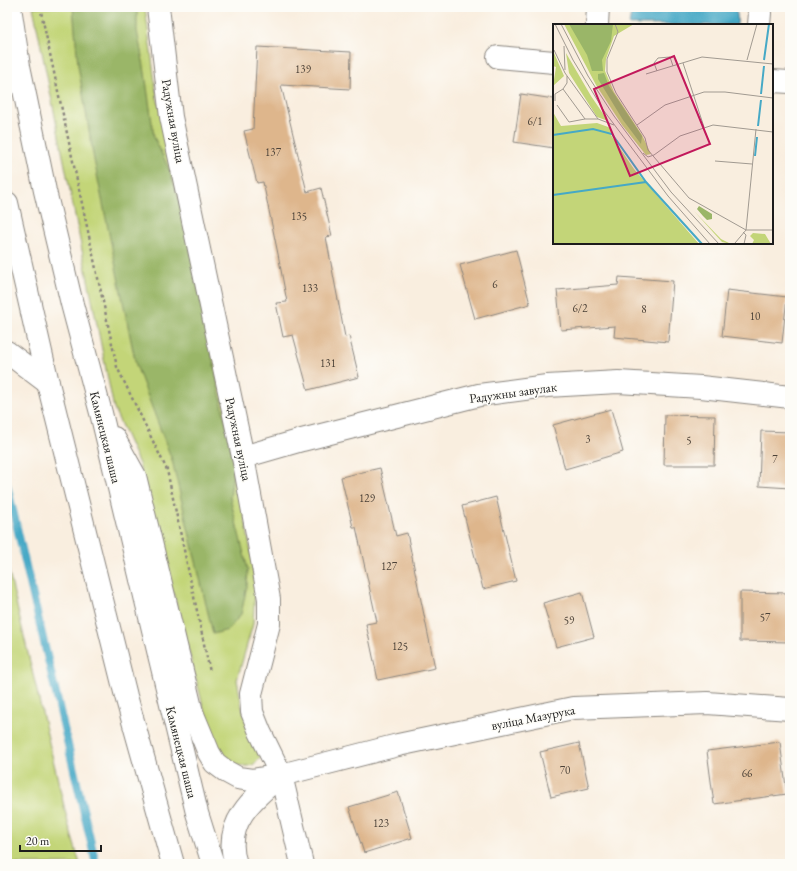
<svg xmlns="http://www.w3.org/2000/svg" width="797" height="871" font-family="'EB Garamond',serif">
<rect width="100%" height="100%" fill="#fdfcf7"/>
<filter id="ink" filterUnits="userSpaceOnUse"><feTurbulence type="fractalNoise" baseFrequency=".025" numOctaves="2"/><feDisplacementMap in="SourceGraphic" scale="8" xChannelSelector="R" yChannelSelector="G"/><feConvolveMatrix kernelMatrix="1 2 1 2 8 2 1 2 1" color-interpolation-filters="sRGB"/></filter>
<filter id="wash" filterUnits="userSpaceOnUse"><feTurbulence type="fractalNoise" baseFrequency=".012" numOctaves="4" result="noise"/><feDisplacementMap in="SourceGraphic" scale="16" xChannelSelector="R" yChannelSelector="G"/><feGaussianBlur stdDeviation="0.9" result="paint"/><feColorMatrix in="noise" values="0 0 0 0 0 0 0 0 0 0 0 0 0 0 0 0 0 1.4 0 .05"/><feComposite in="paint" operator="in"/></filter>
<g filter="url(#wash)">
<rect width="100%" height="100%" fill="#f9eedf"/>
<g fill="#c3d578" stroke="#70784a">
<path d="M33 7H145L157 97 201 268 253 564 255 590 253 624 237 680 243 711 263 754C257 762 254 767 243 766 219 765 215 744 208 724L139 464 114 409Z"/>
<polygon points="7,564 68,823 80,864 7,864"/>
</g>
<polygon fill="#9ab668" stroke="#5b6942" points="73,7 137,7 137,31 144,66 154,137 169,169 182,208 234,463 230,498 248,570 247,586 241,614 228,630 213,634 172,460 136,365 94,160 78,65"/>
<path fill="#46a9c6" stroke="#316271" d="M632 7H733C738 12 738 18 737 25H629Z"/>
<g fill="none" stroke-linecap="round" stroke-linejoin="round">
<polyline stroke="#46a9c6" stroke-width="8" points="7,485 96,864"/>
</g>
<g id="blocks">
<g fill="#deb68c">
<polygon points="257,47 351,52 350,89 281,85 307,192 321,188 332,236 326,237 345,337 349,336 359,377 308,390 293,335 283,337 276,303 287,302 278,254 263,182 257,183 244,131 253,129"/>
<polygon points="521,94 554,99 554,148 514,142"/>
<polygon points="516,250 530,304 475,319 460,265"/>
<polygon points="619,277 673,281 668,342 614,337 615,326 561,330 557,290 618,285"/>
<polygon points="727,290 787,297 782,343 722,336"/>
<polygon points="611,409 623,452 565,469 553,425"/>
<polygon points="665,415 715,416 714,465 664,465"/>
<polygon points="761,431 790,432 790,488 759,486"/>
<polygon points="380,468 396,536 407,533 435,668 378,680 366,624 377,622 356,527 353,527 341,477"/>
<polygon points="496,497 516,581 483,589 462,506"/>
<polygon points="582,592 594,637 556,647 543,603"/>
<polygon points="740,592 790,593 790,642 740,641"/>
<polygon points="780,742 787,794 714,804 707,751"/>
<polygon points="579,743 589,788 551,797 540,752"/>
<polygon points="398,792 412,838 364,853 349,807"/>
</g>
</g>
</g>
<g filter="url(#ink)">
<use href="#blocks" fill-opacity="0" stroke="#8a857e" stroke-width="1"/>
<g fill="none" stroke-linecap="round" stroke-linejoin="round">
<g stroke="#8a857e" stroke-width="24">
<g id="minor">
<polyline points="158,7 171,117 243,457 269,599 269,624 251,694 252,712 260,732 281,775 302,864"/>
<polyline points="758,7 760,13 759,25"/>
<polyline points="597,25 598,7"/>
<polyline points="498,57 554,62"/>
<polyline points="772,81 790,82"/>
<polyline points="7,352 48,383"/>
<polyline points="243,457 302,440 479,395 547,386 618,382 701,387 790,397"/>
<polyline points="281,775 398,745 573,708 707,703 790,709"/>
</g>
</g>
<g stroke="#8a857e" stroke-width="24">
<g id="major">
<polyline points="10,7 19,66 45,191 72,304 101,413 197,813 213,864"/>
<polyline points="7,203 48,383 126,696 173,864"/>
<polyline points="114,438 135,476 192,712 209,753 215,763 227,772 238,778 252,780 281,775"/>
<path d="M236 864C222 824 253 798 280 776"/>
</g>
</g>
<polyline stroke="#8a857e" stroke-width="2.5" stroke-dasharray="3 3" stroke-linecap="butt" points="40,7 117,367 167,470 210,672"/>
<use href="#minor" stroke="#fff" stroke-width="22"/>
<use href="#major" stroke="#fff" stroke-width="22"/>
</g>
</g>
<g text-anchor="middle" stroke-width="3" stroke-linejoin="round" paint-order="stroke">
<g font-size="11" fill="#4c4238">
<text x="303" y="73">139</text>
<text x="535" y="125">6/1</text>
<text x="273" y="156">137</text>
<text x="299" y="220">135</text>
<text x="495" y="288">6</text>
<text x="310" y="292">133</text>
<text x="580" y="312">6/2</text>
<text x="644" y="313">8</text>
<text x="755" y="320">10</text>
<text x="328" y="367">131</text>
<text x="588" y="443">3</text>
<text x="689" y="444">5</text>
<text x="775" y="463">7</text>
<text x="367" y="502">129</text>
<text x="389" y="570">127</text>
<text x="765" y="621">57</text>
<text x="569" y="624">59</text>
<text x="400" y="650">125</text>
<text x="565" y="774">70</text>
<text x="747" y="777">66</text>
<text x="381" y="827">123</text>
</g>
<g font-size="13" fill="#1c1c1c" stroke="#fdfcf7">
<text transform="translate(174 121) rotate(80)" y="5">Радужная вуліца</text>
<text transform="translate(513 392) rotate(-8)" y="5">Радужны завулак</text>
<text transform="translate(106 437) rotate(76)" y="5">Камянецкая шаша</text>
<text transform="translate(239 439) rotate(78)" y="5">Радужная вуліца</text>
<text transform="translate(533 717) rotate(-11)" y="5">вуліца Мазурука</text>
<text transform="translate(182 752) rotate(76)" y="5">Камянецкая шаша</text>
</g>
</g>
<g transform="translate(553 24)">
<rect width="220" height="220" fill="#f9eedf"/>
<path d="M11 0H81L61 12 53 35 52 47 61 68 89 111 98 130 93 131 69 101 43 61ZM1 29 11 52 0 62 3 43 0 42ZM13 29 38 72 55 97 44 93 16 49ZM0 88 8 102 44 99 58 104V111L81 145 146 220H0ZM141 187 168 215 178 220 169 218ZM200 209 212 210 218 220H199L201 216 197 212Z" fill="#c3d578"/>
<path d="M16 0H60L58 17 49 36 50 47H39L34 31ZM51 49 56 62 89 112 88 120 70 96 45 55V50ZM146 182 159 190V195L154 196 150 192 144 185Z" fill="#9ab668"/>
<path fill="none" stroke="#46a9c6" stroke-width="2" d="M211 36 216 0M208 70 211 42M205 102 208 76M0 111 40 105 59 110 93 158 149 220M202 132 204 113M0 171 93 158"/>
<path fill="none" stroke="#a19a91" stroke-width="1" d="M2 0 20 36 51 87 115 172 157 220M8 0 35 52 61 92 118 168 166 220M62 0 65 8 54 35V48L63 69 92 114 95 126 136 174 193 206 203 105M11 22 12 46M1 26 12 49 45 95 61 101M194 36 204 0M130 39 151 103M104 47 101 39 105 34 117 33 120 42M93 50 149 33 220 40M14 52V59L10 65 32 95H45M2 77V70L10 65M4 81 16 98 32 95M84 101 112 81 151 68H172L220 74M90 129 95 133 101 131M101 131 127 112 160 101 220 108M162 137 199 140M190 208 193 211 191 220M182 219 193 206H220"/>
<path fill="#c2185b" fill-opacity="0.15" stroke="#c2185b" stroke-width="2" d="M121 32 157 120 77 152 41 65Z"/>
<rect width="220" height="220" fill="none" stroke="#1c1c1c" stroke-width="2"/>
</g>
<rect width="797" height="871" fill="none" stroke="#fdfcf7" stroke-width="24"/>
<path d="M20 845v6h81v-6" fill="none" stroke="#1c1c1c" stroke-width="2"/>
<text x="26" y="845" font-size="12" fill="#1c1c1c" stroke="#fdfcf7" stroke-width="3" paint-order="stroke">20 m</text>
</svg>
